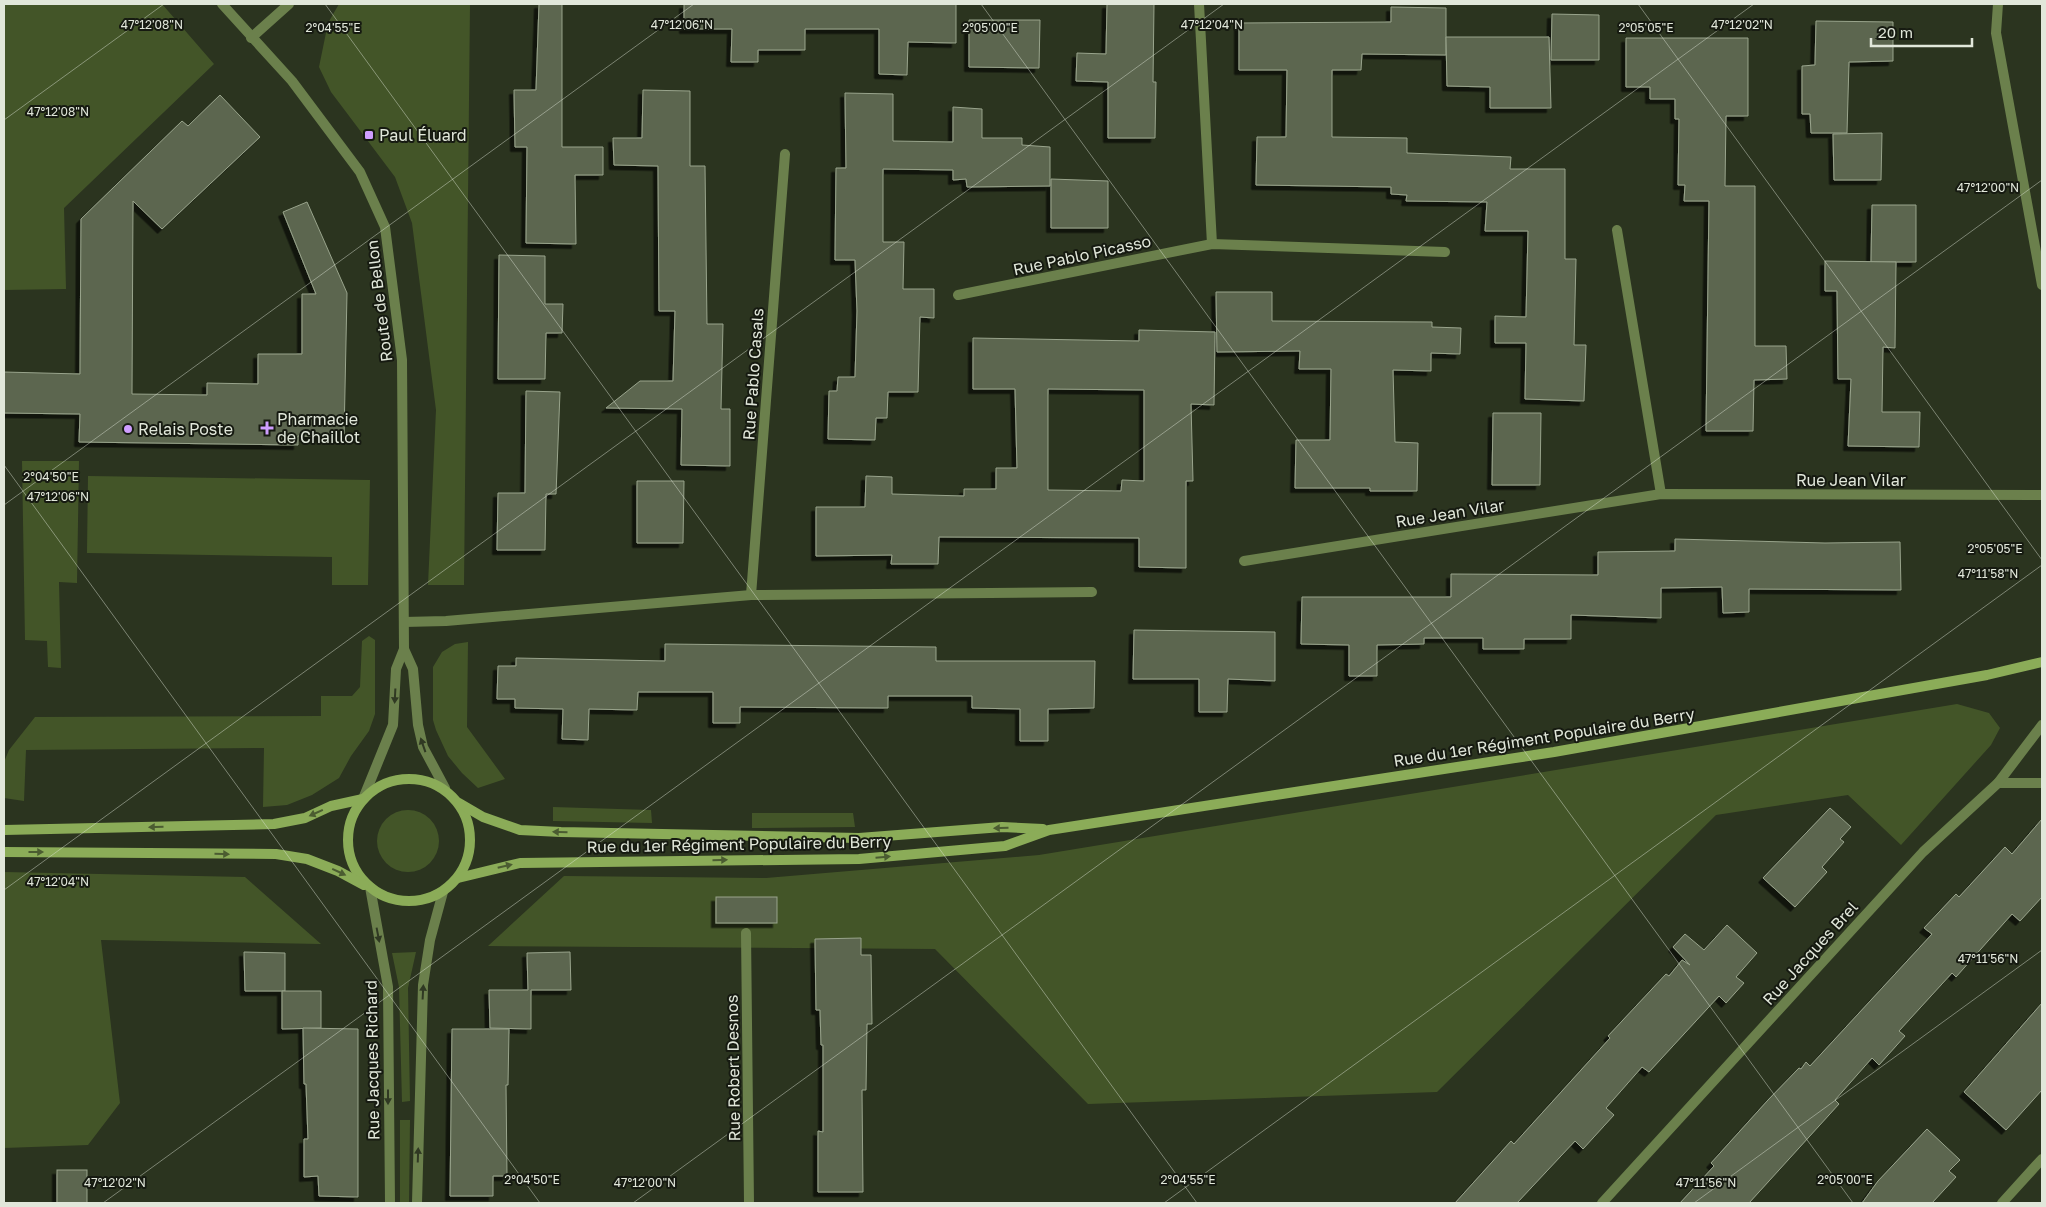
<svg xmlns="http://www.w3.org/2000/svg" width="2046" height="1207" font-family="'Golos Text',sans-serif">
<defs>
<filter id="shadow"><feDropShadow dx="-4.5" dy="4.5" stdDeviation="0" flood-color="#0009"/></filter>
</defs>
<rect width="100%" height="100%" fill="#2b341f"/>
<g fill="#435528">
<polygon points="4,4 162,4 214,64 64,208 66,289 4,290"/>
<polygon points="339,4 470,4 464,585 428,585 436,410 412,223 395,177 331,92 319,67 328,23"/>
<polygon points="22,461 79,461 77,583 59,582 61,668 48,667 47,641 25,640"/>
<polygon points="88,476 370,480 368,585 332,585 332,557 87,553"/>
<polygon points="369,636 375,640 375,714 369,731 351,756 339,778 312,795 287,805 263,807 264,748 26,750 24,801 4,798 4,762 9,750 35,717 321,716 321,696 352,696 360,687 362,641"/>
<polygon points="468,642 467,727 505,779 478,788 462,773 448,756 436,730 433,720 433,667 442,652 455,644"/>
<polygon points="1957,704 1989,713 2000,728 1991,745 1901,845 1848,795 1716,815 1437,1092 1088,1104 935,949 488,946 564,876 766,878 1039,855"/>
<polygon points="553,807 651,810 652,823 553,821"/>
<circle cx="408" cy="841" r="31"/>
<polygon points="752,813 853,813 855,827 752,828"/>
<polygon points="4,872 245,877 321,944 101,940 120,1103 88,1145 4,1148"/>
<polygon points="416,952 408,988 410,1101 402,1102 399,987 392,953"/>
<polygon points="400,1120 410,1120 409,1203 400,1203"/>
</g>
<g fill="#5c664f" stroke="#99a48c" fill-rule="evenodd" filter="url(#shadow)">
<polygon points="539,4 562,4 562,147 603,147 603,175 575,175 576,244 526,243 527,147 515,147 514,90 536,90"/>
<polygon points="684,4 956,4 956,43 908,42 907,75 879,74 879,29 805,29 805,50 758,50 758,62 731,62 732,29 684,29"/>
<polygon points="1107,4 1154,4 1153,82 1156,82 1155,138 1108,138 1108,82 1076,81 1077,53 1106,54"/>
<polygon points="1391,7 1446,8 1446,55 1362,54 1361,70 1332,70 1332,137 1407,138 1407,153 1511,157 1510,169 1565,169 1565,259 1576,259 1574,345 1586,345 1584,401 1525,399 1526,343 1495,343 1495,316 1526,317 1528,231 1485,231 1487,202 1406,201 1407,195 1391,194 1391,187 1256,185 1257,137 1286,137 1287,70 1239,70 1239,23 1391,22"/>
<polygon points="1552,14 1599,15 1599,60 1551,60"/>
<polygon points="969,20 1040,20 1039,68 969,67"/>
<polygon points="1816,21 1893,22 1893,61 1849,62 1847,133 1811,133 1810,114 1802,114 1802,66 1815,65"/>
<polygon points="1446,37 1549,37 1551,108 1490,108 1490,87 1447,86"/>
<polygon points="1626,38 1748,38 1748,116 1726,116 1725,186 1755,186 1755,346 1786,346 1787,379 1754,380 1753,431 1706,431 1709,201 1684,201 1685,185 1678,185 1679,119 1675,119 1675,99 1650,99 1650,87 1626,87"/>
<polygon points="643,90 690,91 690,166 705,166 707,324 723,324 721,409 730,409 730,466 681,465 682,409 606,408 640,381 673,381 675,311 659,311 658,166 614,165 613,138 642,138"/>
<polygon points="845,93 893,94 893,141 953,142 953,107 982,109 982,138 1022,138 1022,145 1050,147 1050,186 967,187 966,179 953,180 953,170 883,169 883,242 904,242 903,289 934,289 934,318 920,317 918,392 888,392 887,418 876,418 875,440 828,439 829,391 837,391 838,377 855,377 857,311 855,260 835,260 836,168 846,168"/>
<polygon points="220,95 260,137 162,229 133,201 132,394 207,395 207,383 258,384 258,354 302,354 302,294 316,294 283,212 307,202 347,293 344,437 298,436 298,445 79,442 80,414 4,413 4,372 80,374 81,219 182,121 188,126"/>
<polygon points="1882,133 1881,180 1834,180 1833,134"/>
<polygon points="1051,179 1108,181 1108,228 1051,228"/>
<polygon points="1872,205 1916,205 1916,262 1871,262"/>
<polygon points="499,255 545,256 545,304 563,304 562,333 546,333 545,379 498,379"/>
<polygon points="1825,261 1896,262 1895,348 1883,347 1882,412 1920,412 1919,447 1848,446 1851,379 1838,379 1837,291 1825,291"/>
<polygon points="1216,292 1272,292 1272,321 1432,322 1432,327 1461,328 1460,354 1431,353 1431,371 1393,370 1395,442 1418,443 1417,491 1370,491 1370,488 1295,488 1296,440 1330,440 1331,369 1299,369 1300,351 1217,352"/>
<path d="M1139 330 1215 332 1214 405 1191 404 1193 481H1186V568L1139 567V538L939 537 938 564H891L892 555 816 556V507H865L866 476 892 477V494L964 496V489H996V468H1017L1015 389H973V338L1139 341ZM1048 389 1144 390V481L1122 480 1121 491 1048 490Z"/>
<polygon points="526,391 560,392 556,494 546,494 545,550 497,550 498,493 525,493"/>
<polygon points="1493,413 1541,413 1540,485 1492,485"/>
<polygon points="637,481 684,481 683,543 637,543"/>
<polygon points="1675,539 1825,543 1900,542 1901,590 1749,589 1749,612 1723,613 1722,587 1661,588 1661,618 1571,615 1571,639 1524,639 1524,649 1483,649 1483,638 1424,638 1424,644 1377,645 1377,676 1349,676 1349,645 1301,644 1302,597 1451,597 1451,574 1598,575 1598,552 1675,551"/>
<polygon points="1134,630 1275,632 1275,681 1228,679 1227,712 1199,712 1199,679 1133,679"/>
<polygon points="665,644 936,647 936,661 1095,661 1094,708 1048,709 1048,741 1020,741 1020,709 972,708 972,696 888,696 888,708 740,707 740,723 713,723 713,692 638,692 637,710 589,709 588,740 562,739 563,709 515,708 515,699 497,699 498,666 516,666 516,658 665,661"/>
<polygon points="1830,808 1851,827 1840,839 1844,842 1822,867 1827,872 1795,907 1763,878"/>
<polygon points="2042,819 2042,897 2020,921 2012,914 1956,977 1952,973 1899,1031 1905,1036 1879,1065 1872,1058 1835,1100 1839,1104 1749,1203 1680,1203 1714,1166 1711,1163 1768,1100 1799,1068 1801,1069 1806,1062 1810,1066 1932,934 1924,928 1956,894 1959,897 2005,847 2012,854"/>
<rect x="716" y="897" width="61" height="26"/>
<polygon points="1727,925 1757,953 1736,977 1744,983 1726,1003 1719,996 1649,1072 1642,1067 1606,1108 1614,1115 1583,1149 1575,1141 1517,1203 1455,1203 1511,1141 1514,1144 1610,1038 1608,1036 1666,974 1669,976 1682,960 1690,965 1673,947 1685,934 1704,950"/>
<polygon points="861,938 861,955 871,955 872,1024 867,1024 866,1090 862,1090 863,1192 818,1192 818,1131 823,1132 823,1045 821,1045 820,1010 816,1010 815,939"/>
<polygon points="244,952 285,953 285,991 245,991"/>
<polygon points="570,952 571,990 531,990 531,1029 490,1028 489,990 528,990 527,953"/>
<polygon points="282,991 321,991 321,1028 282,1029"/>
<polygon points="2042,1003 2042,1090 2006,1130 1964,1092"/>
<polygon points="303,1028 358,1029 358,1197 319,1196 318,1176 304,1177 304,1139 308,1139 306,1084 304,1084"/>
<polygon points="452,1029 509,1029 508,1085 506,1085 507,1176 493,1176 493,1196 450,1196"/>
<polygon points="1927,1129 1960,1160 1949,1171 1956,1177 1932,1203 1862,1203 1878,1181"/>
<rect x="57" y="1170" width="30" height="33"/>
</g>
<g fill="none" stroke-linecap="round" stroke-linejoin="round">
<g stroke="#6b804c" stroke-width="10">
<polyline points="222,4 292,81 360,172 385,227 402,360 404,649 413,669 418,725 423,747 445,788"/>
<polyline points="1199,4 1212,244"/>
<polyline points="1998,4 1996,33 2042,285"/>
<polyline points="251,38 289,4"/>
<polyline points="1617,230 1661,494"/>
<polyline points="958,295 1212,244 1445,252"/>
<polyline points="1244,561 1661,494 2042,495"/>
<polyline points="751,595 785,154"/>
<polyline points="404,622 446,621 751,595 1092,592"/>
<polyline points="1998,783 2042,783"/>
<polyline points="363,799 393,725 396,669 404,649"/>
<polyline points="370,887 388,987 390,1203"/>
<polyline points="746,933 749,1203"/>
<polyline points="417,1203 423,985 430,940 443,892"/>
<polyline points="1602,1203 1923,852 1998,783 2042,725"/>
<polyline points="2002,1203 2042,1159"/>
</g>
<g stroke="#8bac58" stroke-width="10">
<circle cx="409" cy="840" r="61"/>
<polyline points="459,803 483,817 520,830 561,832 859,838 1002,827 1043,829"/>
<polyline points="4,830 274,824 305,818 331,806 363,799"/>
<polyline points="4,852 276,854 307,859 338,871 364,885"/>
<polyline points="458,878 520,863 859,859 1005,846 1049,830 1554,752 1987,675 2042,662"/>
</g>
</g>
<defs><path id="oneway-solid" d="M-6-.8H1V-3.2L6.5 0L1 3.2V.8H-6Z" transform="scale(1.25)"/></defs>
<g fill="#303923">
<use href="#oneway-solid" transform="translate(395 696) rotate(93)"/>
<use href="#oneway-solid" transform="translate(423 745) rotate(-109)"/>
<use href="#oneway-solid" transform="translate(378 935) rotate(79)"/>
<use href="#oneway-solid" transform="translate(423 992) rotate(-87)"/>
<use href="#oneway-solid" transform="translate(388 1097) rotate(90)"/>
<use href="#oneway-solid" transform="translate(418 1155) rotate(-88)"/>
</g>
<g fill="#4b5c31">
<use href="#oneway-solid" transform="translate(316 813) rotate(156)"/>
<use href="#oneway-solid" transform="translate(156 827) rotate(179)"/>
<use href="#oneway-solid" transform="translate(1001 828) rotate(179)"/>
<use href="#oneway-solid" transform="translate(560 832) rotate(-178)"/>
<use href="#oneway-solid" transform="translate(36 852)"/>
<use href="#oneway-solid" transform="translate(222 854) rotate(1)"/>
<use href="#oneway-solid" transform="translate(883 857) rotate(-5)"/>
<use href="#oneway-solid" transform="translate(720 860) rotate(-1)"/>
<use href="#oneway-solid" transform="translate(505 866) rotate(-13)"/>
<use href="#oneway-solid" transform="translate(339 872) rotate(25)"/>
</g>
<path fill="none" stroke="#e1e7da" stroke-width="1" stroke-opacity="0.45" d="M325 4 1197 1203M981 4 1853 1203M1638 4 2042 560M4 120 164 4M4 465 540 1203M4 505 694 4M4 890 1224 4M103 1203 1754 4M633 1203 2042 180M1164 1203 2042 565M1694 1203 2042 950"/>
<g fill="#cf9eff" stroke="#161a11" stroke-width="2">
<rect x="364" y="130" width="10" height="10" rx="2.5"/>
<path d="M264.5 420.5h5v5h5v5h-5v5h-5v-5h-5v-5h5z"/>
<circle cx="128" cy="429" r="5"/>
</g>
<g text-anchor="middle" stroke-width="4" stroke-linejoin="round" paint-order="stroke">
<g font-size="16" fill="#e1e7da" stroke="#161a11" text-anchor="start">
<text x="379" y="141">Paul Éluard</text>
<text x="277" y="425">Pharmacie<tspan x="277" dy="18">de Chaillot</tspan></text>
<text x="138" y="435">Relais Poste</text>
</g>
<g font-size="16" fill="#e1e7da" stroke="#161a11">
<text transform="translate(1082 255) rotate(-12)" y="6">Rue Pablo Picasso</text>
<text transform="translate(379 301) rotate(-97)" y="6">Route de Bellon</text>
<text transform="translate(753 374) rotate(-86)" y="6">Rue Pablo Casals</text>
<text x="1851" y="486">Rue Jean Vilar</text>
<text transform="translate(1450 513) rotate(-9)" y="6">Rue Jean Vilar</text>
<text transform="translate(1544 737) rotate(-9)" y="6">Rue du 1er Régiment Populaire du Berry</text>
<text transform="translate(739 844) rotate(-1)" y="6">Rue du 1er Régiment Populaire du Berry</text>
<text transform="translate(1810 953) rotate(-48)" y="6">Rue Jacques Brel</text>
<text transform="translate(372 1060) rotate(-91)" y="6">Rue Jacques Richard</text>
<text transform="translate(733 1068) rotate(-91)" y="6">Rue Robert Desnos</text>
</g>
</g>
<g font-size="12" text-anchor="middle" fill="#e1e7da" stroke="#161a11" stroke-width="4" stroke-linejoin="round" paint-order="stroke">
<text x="152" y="29">47°12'08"N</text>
<text x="682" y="29">47°12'06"N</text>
<text x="1212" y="29">47°12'04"N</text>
<text x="1742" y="29">47°12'02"N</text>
<text x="333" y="32">2°04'55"E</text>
<text x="990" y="32">2°05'00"E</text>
<text x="1646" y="32">2°05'05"E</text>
<text x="58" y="116">47°12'08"N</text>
<text x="1988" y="192">47°12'00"N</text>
<text x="51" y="481">2°04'50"E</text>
<text x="58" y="501">47°12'06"N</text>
<text x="1995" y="553">2°05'05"E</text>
<text x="1988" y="578">47°11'58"N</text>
<text x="58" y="886">47°12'04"N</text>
<text x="1988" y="963">47°11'56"N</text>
<text x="532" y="1184">2°04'50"E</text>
<text x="1188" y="1184">2°04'55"E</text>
<text x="1845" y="1184">2°05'00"E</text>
<text x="115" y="1187">47°12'02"N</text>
<text x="645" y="1187">47°12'00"N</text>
<text x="1706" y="1187">47°11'56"N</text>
</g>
<rect width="2046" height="1207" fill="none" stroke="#e1e7da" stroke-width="10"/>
<path d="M1871 38v8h101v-8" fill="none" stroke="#e1e7da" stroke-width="2.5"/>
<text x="1878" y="38" font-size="15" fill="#e1e7da" stroke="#161a11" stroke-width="4" paint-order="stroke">20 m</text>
</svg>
